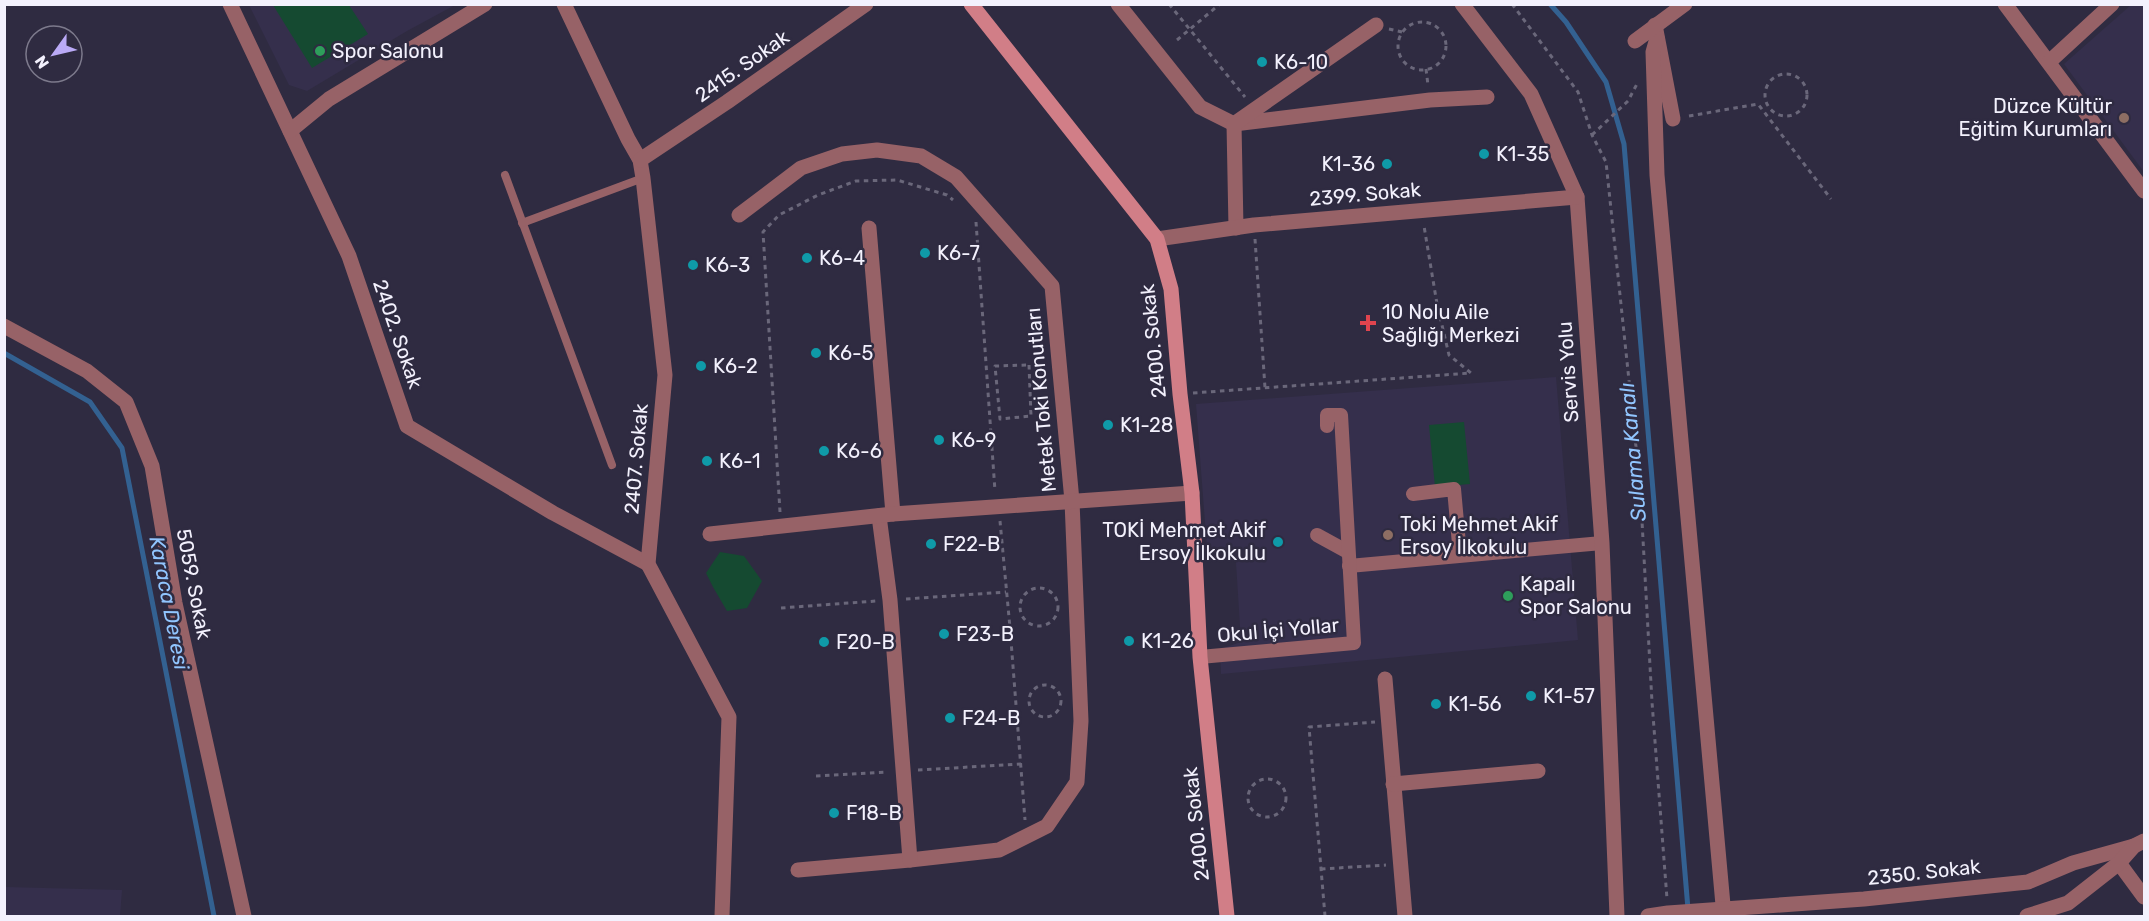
<svg xmlns="http://www.w3.org/2000/svg" width="2149" height="921" font-family="Rubik,sans-serif">
<rect width="100%" height="100%" fill="#2f2b41"/>
<g fill="#352f4c">
<polygon points="249,5 455,5 407,31 307,91 289,85"/>
<polygon points="2131,5 2144,5 2144,172 2064,64"/>
<polygon points="1556,377 1578,640 1221,674 1220,649 1241,642 1235,547 1207,549 1196,404"/>
<polygon points="6,887 122,890 120,916 5,916"/>
</g>
<g fill="#154a31">
<polygon points="273,5 349,5 368,34 312,68"/>
<polygon points="1464,422 1470,484 1435,487 1429,425"/>
<polygon points="720,552 744,556 762,581 747,608 727,611 713,587 706,573"/>
</g>
<g fill="none" stroke-linecap="round" stroke-linejoin="round">
<g stroke="#336191" stroke-width="5">
<polyline points="1550,4 1566,22 1606,82 1624,144 1688,909"/>
<polyline points="4,353 90,402 122,448 214,916"/>
</g>
<g stroke="#6a677a" stroke-width="3" stroke-dasharray="4.5 4.5" stroke-linecap="butt">
<polyline points="1169,4 1245,97"/>
<polyline points="1512,4 1578,92 1592,135 1606,162 1640,485 1652,702 1667,899"/>
<circle cx="1422" cy="46" r="24"/>
<polyline points="1389,29 1402,32"/>
<polyline points="1177,40 1220,4"/>
<polyline points="1426,69 1428,85"/>
<circle cx="1786" cy="95" r="21"/>
<polyline points="1689,116 1758,104 1831,199"/>
<polyline points="1592,135 1628,101 1638,82"/>
<polyline points="976,222 995,491"/>
<polyline points="1255,239 1265,388"/>
<polygon points="1029,365 1031,416 1000,419 995,366"/>
<polyline points="1193,393 1471,373 1449,355 1437,304 1424,226"/>
<polyline points="780,512 763,232 779,215 818,195 856,181 897,180 947,195 953,200"/>
<polyline points="1000,521 1010,628 1025,820"/>
<circle cx="1039" cy="607" r="19"/>
<polyline points="906,599 1006,592"/>
<polyline points="781,608 876,601"/>
<circle cx="1045" cy="701" r="16"/>
<polyline points="918,770 1021,764"/>
<polyline points="816,776 887,772"/>
<circle cx="1267" cy="798" r="19"/>
<polyline points="1321,869 1386,865"/>
<polyline points="1325,916 1309,727 1375,722"/>
</g>
<g stroke="#976267" stroke-width="8">
<polyline points="505,175 612,465"/>
<polyline points="522,223 643,178"/>
</g>
<g stroke="#976267" stroke-width="14">
<polyline points="1413,494 1454,489 1460,555"/>
<polyline points="1317,535 1348,552"/>
<polyline points="1349,566 1602,543"/>
<polyline points="1200,657 1354,643 1341,415 1327,415 1327,426"/>
</g>
<g stroke="#976267" stroke-width="15">
<polyline points="230,4 349,256 407,426 553,513 648,564"/>
<polyline points="564,4 628,139 640,160 643,178 665,375 648,564 729,717 722,916"/>
<polyline points="1118,4 1200,107 1234,124 1430,100 1487,97"/>
<polyline points="1462,4 1531,94 1577,197 1602,543 1617,916"/>
<polyline points="2005,4 2144,191"/>
<polyline points="1655,25 1673,119"/>
<polyline points="1657,38 1653,52 1657,175 1724,916"/>
<polyline points="1635,41 1685,4"/>
<polyline points="2049,62 2112,4"/>
<polyline points="290,131 329,99 485,4"/>
<polyline points="739,215 801,168 842,154 877,150 921,156 956,177 1052,286 1072,501 1081,721 1077,782 1047,826 999,850 910,860 798,870"/>
<polyline points="869,228 893,514"/>
<polyline points="1236,228 1234,124 1376,25"/>
<polyline points="1157,239 1254,225 1577,197"/>
<polyline points="4,326 87,371 126,402 152,466 175,603 244,916"/>
<polyline points="879,516 890,600 910,860"/>
<polyline points="710,534 893,514 1192,493"/>
<polyline points="1385,679 1405,916"/>
<polyline points="1393,784 1538,771"/>
<polyline points="2119,863 2144,897"/>
<polyline points="1648,916 1668,913 1864,899 2028,882 2073,863 2134,846"/>
<polyline points="2027,916 2068,903 2119,863 2134,846 2144,841"/>
</g>
<polyline stroke="#976267" stroke-width="15" points="640,160 727,102 866,4"/>
<polyline stroke="#d17e87" stroke-width="15" points="971,4 1157,239 1171,289 1180,394 1192,493 1200,657 1227,916"/>
</g>
<g fill="#2e9e5b" stroke="#2f2b41" stroke-width="2">
<circle cx="320" cy="51" r="6"/>
<circle cx="1508" cy="596" r="6"/>
</g>
<g fill="#0f9aa8" stroke="#2f2b41" stroke-width="2">
<circle cx="1262" cy="62" r="6"/>
<circle cx="1484" cy="154" r="6"/>
<circle cx="1387" cy="164" r="6"/>
<circle cx="925" cy="253" r="6"/>
<circle cx="807" cy="258" r="6"/>
<circle cx="693" cy="265" r="6"/>
<circle cx="816" cy="353" r="6"/>
<circle cx="701" cy="366" r="6"/>
<circle cx="1108" cy="425" r="6"/>
<circle cx="939" cy="440" r="6"/>
<circle cx="824" cy="451" r="6"/>
<circle cx="707" cy="461" r="6"/>
<circle cx="1278" cy="542" r="6"/>
<circle cx="931" cy="544" r="6"/>
<circle cx="944" cy="634" r="6"/>
<circle cx="1129" cy="641" r="6"/>
<circle cx="824" cy="642" r="6"/>
<circle cx="1531" cy="696" r="6"/>
<circle cx="1436" cy="704" r="6"/>
<circle cx="950" cy="718" r="6"/>
<circle cx="834" cy="813" r="6"/>
</g>
<g fill="#8d6e63" stroke="#2f2b41" stroke-width="2">
<circle cx="2124" cy="118" r="6"/>
<circle cx="1388" cy="535" r="6"/>
</g>
<path fill="#e0444e" stroke="#2f2b41" stroke-width="2" d="M1365 314h6v6h6v6h-6v6h-6v-6h-6v-6h6z"/>
<g text-anchor="middle" stroke-width="5" stroke-linejoin="round" paint-order="stroke">
<g font-size="20" fill="#f3f1fd" stroke="#2f2b41" text-anchor="start">
<text x="332" y="58">Spor Salonu</text>
<text x="1274" y="69">K6-10</text>
<text x="2112" y="113" text-anchor="end">Düzce Kültür<tspan x="2112" dy="23">Eğitim Kurumları</tspan></text>
<text x="1496" y="161">K1-35</text>
<text x="1375" y="171" text-anchor="end">K1-36</text>
<text x="937" y="260">K6-7</text>
<text x="819" y="265">K6-4</text>
<text x="705" y="272">K6-3</text>
<text x="1382" y="319">10 Nolu Aile<tspan x="1382" dy="23">Sağlığı Merkezi</tspan></text>
<text x="828" y="360">K6-5</text>
<text x="713" y="373">K6-2</text>
<text x="1120" y="432">K1-28</text>
<text x="951" y="447">K6-9</text>
<text x="836" y="458">K6-6</text>
<text x="719" y="468">K6-1</text>
<text x="1400" y="531">Toki Mehmet Akif<tspan x="1400" dy="23">Ersoy İlkokulu</tspan></text>
<text x="1266" y="537" text-anchor="end">TOKİ Mehmet Akif<tspan x="1266" dy="23">Ersoy İlkokulu</tspan></text>
<text x="943" y="551">F22-B</text>
<text x="1520" y="591">Kapalı<tspan x="1520" dy="23">Spor Salonu</tspan></text>
<text x="956" y="641">F23-B</text>
<text x="1141" y="648">K1-26</text>
<text x="836" y="649">F20-B</text>
<text x="1543" y="703">K1-57</text>
<text x="1448" y="711">K1-56</text>
<text x="962" y="725">F24-B</text>
<text x="846" y="820">F18-B</text>
</g>
<g font-size="20" fill="#f3f1fd" stroke="#2f2b41">
<text transform="translate(742 66) rotate(-35)" y="7">2415. Sokak</text>
<text transform="translate(1365 194) rotate(-5)" y="7">2399. Sokak</text>
<text transform="translate(398 334) rotate(71)" y="7">2402. Sokak</text>
<text transform="translate(1153 341) rotate(-96)" y="7">2400. Sokak</text>
<text transform="translate(1568 372) rotate(-94)" y="7">Servis Yolu</text>
<text transform="translate(1041 400) rotate(-95)" y="7">Metek Toki Konutları</text>
<text transform="translate(636 459) rotate(-85)" y="7">2407. Sokak</text>
<text transform="translate(194 584) rotate(79)" y="7">5059. Sokak</text>
<text transform="translate(1278 630) rotate(-5)" y="7">Okul İçi Yollar</text>
<text transform="translate(1196 824) rotate(-96)" y="7">2400. Sokak</text>
<text transform="translate(1924 872) rotate(-6)" y="7">2350. Sokak</text>
</g>
<g font-size="21" font-style="italic" fill="#91c5fe" stroke="#2f2b41">
<text transform="translate(1633 452) rotate(-95)" y="7">Sulama Kanalı</text>
<text transform="translate(169 603) rotate(79)" y="7">Karaca Deresi</text>
</g>
</g>
<rect width="2149" height="921" fill="none" stroke="#f3f1fd" stroke-width="12"/>
<g transform="translate(54 54) rotate(236)"><circle r="28" fill="#2f2b41" stroke="#7d7a8c" stroke-width="1.5"/>
<path d="M0-4.5L10 22L0 15L-10 22Z" fill="#baaaf6"/>
<text y="-9" font-size="16" font-weight="bold" text-anchor="middle" fill="#f3f1fd">N</text>
</g>
</svg>
